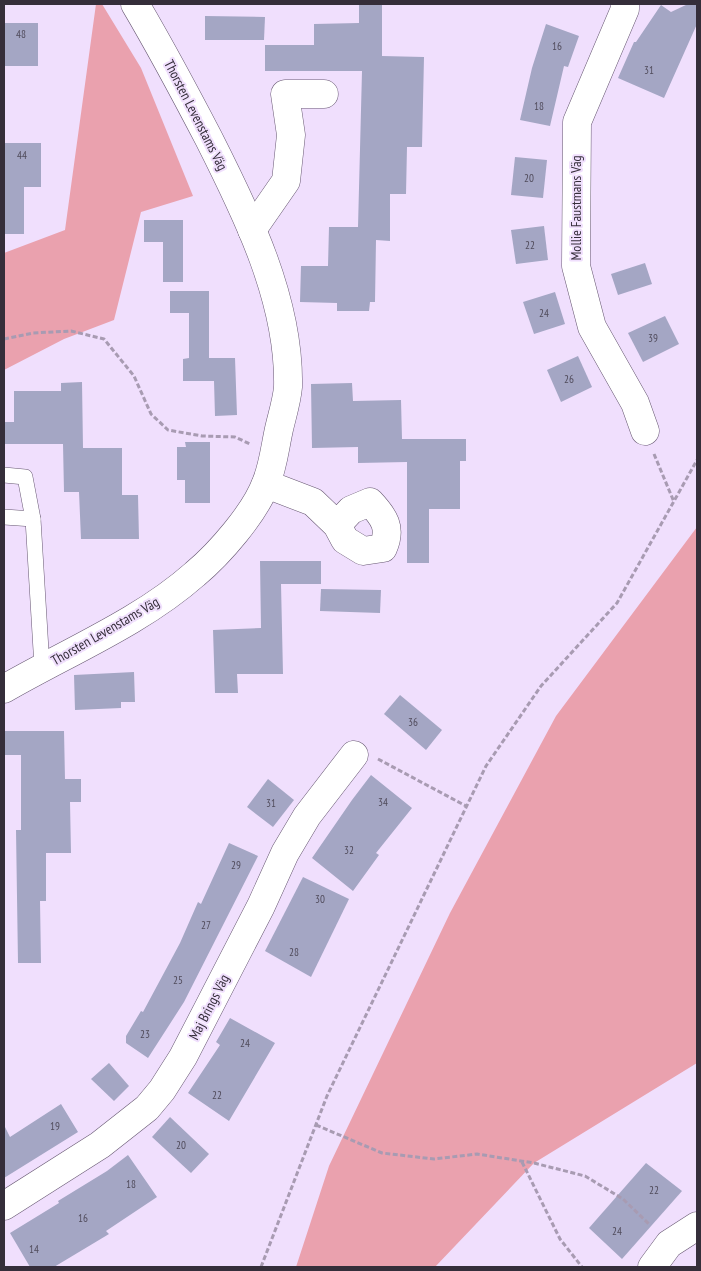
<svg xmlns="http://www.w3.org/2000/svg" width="701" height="1271" font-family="'PT Sans Narrow',sans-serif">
<rect width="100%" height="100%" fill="#f0dffd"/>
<g fill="#eaa1ae">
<polygon points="96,4 102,4 141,68 193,196 141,212 114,320 64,339 4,370 4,253 65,230"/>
<polygon points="697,527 697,1063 534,1163 435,1267 296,1267 329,1166 450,913 556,716"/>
</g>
<g fill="#a4a6c4">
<polygon points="359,4 382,4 382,56 424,57 422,147 407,147 406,194 390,194 390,241 376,240 375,302 370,302 369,311 337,311 337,303 300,302 301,266 328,266 329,227 358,227 362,71 265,71 265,45 314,45 314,24 359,23"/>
<polygon points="688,4 697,4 697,24 664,98 618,78 634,42 636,42 661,5 671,12"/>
<polygon points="205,16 265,17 264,40 205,40"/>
<rect x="4" y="23" width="34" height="43"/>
<polygon points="546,24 579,36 568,67 564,66 550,126 520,120 532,68"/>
<polygon points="4,143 41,143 41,187 24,187 24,234 4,234"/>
<polygon points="515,157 547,160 543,198 511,195"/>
<polygon points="144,220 183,220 183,282 163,282 163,242 144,242"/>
<polygon points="544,226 548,260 516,264 511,230"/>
<polygon points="645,263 652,284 618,295 611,274"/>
<polygon points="170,291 209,291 209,358 235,358 237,415 215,416 214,381 183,381 183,359 189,358 189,313 170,313"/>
<polygon points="555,292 565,324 534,334 523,302"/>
<polygon points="665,316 679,344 643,362 628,333"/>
<polygon points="578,356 592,387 561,402 547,370"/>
<polygon points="82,382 83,448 122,448 122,495 138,495 139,539 81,539 79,492 64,492 63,444 4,444 4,422 14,422 14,391 61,391 61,383"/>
<polygon points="352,383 353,401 401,400 402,439 466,439 466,461 460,461 460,509 429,509 429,563 407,563 407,462 358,463 358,447 312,448 311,384"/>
<polygon points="185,442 210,442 210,503 185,503 185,480 177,480 177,447 186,447"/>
<polygon points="260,561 321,561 321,584 281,584 283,674 237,674 238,693 215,693 213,630 261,628"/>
<polygon points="321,589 381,590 380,613 320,611"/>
<polygon points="134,672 135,702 121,702 121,708 75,710 74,675"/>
<polygon points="400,695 442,730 426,750 384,714"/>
<polygon points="5,731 64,731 65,779 81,779 81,802 70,802 71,853 46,853 46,901 40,901 41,963 18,963 16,830 21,830 21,755 5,755"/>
<polygon points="371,775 412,808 376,853 379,855 353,891 312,858 352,800"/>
<polygon points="268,779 294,800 273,827 247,807"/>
<polygon points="229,843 258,856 184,1002 148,1058 126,1043 126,1036 141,1011 143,1012 180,943 198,902 201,904"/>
<polygon points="303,877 349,899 311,977 265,951"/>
<polygon points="230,1018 275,1043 229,1121 188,1093 220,1045 216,1042"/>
<polygon points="109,1063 129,1086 114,1101 91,1079"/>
<polygon points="61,1104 78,1132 4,1178 4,1125 10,1137"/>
<polygon points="170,1117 209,1154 191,1173 152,1137"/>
<polygon points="128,1155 157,1197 106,1231 109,1234 54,1267 30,1267 10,1233 59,1203 58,1201 107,1171"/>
<polygon points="646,1163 682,1191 622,1259 589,1228"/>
</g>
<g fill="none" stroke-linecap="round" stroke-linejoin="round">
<g stroke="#675872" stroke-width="16">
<g id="service">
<polyline points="4,475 25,477 33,519 42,667"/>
<polyline points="4,517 33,519"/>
</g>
</g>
<g stroke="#675872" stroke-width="29">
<g id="minor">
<polyline points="625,4 625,9 577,122 576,266 592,327 635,403 645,431"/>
<polyline points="252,230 286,181 291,135 285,94 324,94"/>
<path d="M266 484 313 502 337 525 345 540 363 551 383 548C392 528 384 517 370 502L351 510 337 525"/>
<path d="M4 689C66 653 141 622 195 574 219 554 255 513 266 483 273 467 275 447 279 429 282 416 287 400 288 387 290 301 247 214 209 139 185 93 161 48 135 4"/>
<polyline points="4,1206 100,1145 147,1108 162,1090 183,1057 261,906 285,853 307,816 354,755"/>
<polyline points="652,1267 669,1244 697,1226"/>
</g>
</g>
<g stroke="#a89bb2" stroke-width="3" stroke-dasharray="5 2.5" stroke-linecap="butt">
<polyline points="4,339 33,333 71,331 104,339 134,376 151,414 168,430 202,436 235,437 250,444"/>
<polyline points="654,454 674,502"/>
<polyline points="378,759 466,806"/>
<polyline points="316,1125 382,1153 434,1159 477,1154 534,1163 585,1176 623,1199 650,1225"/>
<polyline points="522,1162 560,1239 582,1267"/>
<polyline points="261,1267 327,1096 486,766 541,686 617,603 697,460"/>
</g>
<use href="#service" stroke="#fff" stroke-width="15"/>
<use href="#minor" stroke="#fff" stroke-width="28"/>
</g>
<g text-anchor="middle" stroke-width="4" stroke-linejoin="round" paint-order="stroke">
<g font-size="11" fill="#514c5c">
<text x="21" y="38">48</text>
<text x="557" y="50">16</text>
<text x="649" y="74">31</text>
<text x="539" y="110">18</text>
<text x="22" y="159">44</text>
<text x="529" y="182">20</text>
<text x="530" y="249">22</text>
<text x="544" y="317">24</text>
<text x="653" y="342">39</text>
<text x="569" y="383">26</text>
<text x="413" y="726">36</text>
<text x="383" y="806">34</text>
<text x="271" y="807">31</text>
<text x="349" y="854">32</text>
<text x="236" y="869">29</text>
<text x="320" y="903">30</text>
<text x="206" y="929">27</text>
<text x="294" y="956">28</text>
<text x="178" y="984">25</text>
<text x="145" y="1038">23</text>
<text x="245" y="1047">24</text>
<text x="217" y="1099">22</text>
<text x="55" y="1130">19</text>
<text x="181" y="1149">20</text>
<text x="131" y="1188">18</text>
<text x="654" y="1194">22</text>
<text x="83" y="1222">16</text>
<text x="617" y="1235">24</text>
<text x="34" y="1253">14</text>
</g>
<g font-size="14" fill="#352e3a" stroke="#f0dffd">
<text transform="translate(196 115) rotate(63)" y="5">Thorsten Levenstams Väg</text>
<text transform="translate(576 208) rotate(-90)" y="5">Mollie Faustmans Väg</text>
<text transform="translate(105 631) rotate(-30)" y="5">Thorsten Levenstams Väg</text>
<text transform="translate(209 1007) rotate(-63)" y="5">Maj Brings Väg</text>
</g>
</g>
<rect width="701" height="1271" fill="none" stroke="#352e3a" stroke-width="10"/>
</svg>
